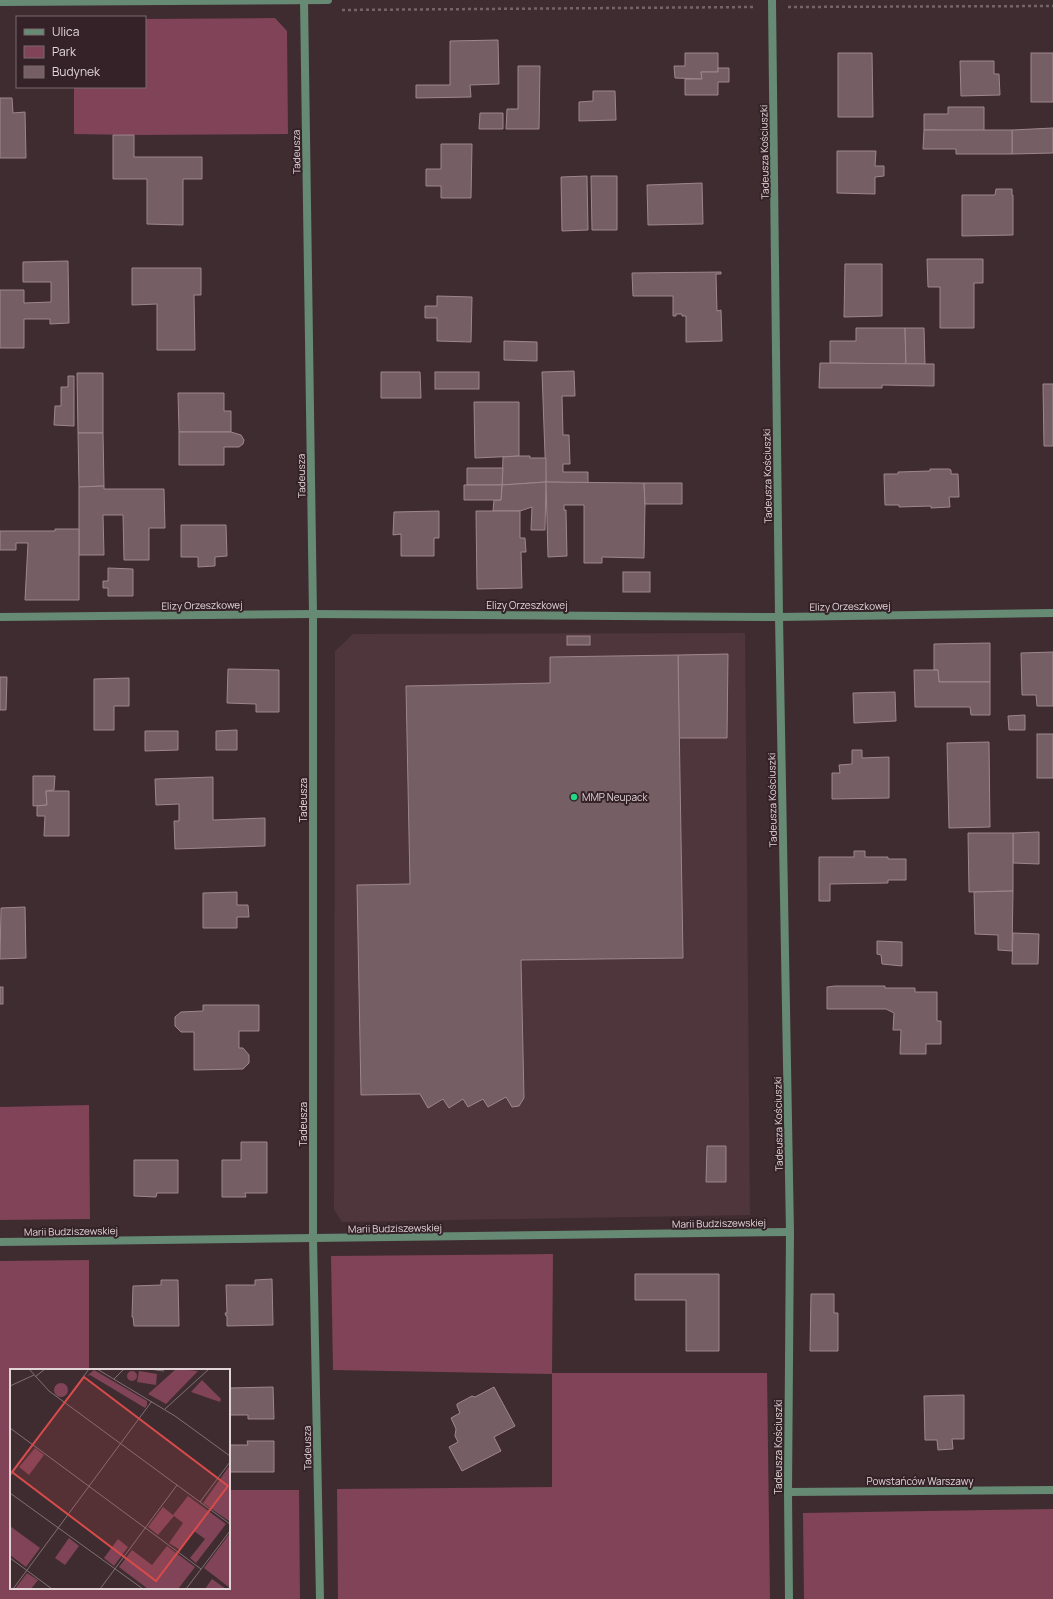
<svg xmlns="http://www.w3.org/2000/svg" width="1053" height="1599" font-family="Manrope,sans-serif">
<rect width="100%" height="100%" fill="#3f2c31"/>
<polygon fill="#4f353c" points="745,633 750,1215 342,1222 334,1210 335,651 353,634"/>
<g fill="#804357">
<polygon points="275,18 287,31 288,134 134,135 74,134 74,87 145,87 145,19"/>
<polygon points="89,1105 90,1219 0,1220 0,1107"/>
<polygon points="553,1254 552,1373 767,1373 770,1599 338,1599 337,1489 552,1487 552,1374 333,1370 331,1256"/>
<polygon points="89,1260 89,1370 11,1370 11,1588 229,1588 229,1490 299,1490 300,1599 0,1599 0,1261"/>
<polygon points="1053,1509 1053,1599 804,1599 803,1513"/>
</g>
<g fill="#755f65" stroke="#9e868d">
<polygon points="498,40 499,84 470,85 471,97 416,98 416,85 450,85 450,41"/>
<polygon points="685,53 718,53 718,72 701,72 702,79 675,78 674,66 685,66"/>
<polygon points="838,53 872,53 873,117 838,117"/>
<rect x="1031" y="53" width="22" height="49"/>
<polygon points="960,61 994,61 994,74 999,74 1000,95 961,96"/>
<polygon points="518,66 540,66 539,129 506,129 507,109 518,109"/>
<polygon points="718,68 729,68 729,82 718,82 718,95 685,95 685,79 702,79 701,72 718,72"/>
<polygon points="593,91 615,91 616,120 579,121 579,102 593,101"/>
<polygon points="0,98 12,98 13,113 25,112 26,158 0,158"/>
<polygon points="948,107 984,107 984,131 924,130 924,114 948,114"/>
<polygon points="480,113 503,113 503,129 479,129"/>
<polygon points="1053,128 1053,153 1012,154 1012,130"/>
<polygon points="924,130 1012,130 1012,154 956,154 956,149 923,149"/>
<polygon points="113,135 134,135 134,157 202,157 202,179 183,179 183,225 147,224 147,179 113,179"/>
<polygon points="441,144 472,144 471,198 441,198 441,186 426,186 426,169 441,169"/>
<polygon points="837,151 876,151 875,166 884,166 884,176 875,177 875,194 837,193"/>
<polygon points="587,176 588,230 562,231 561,177"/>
<polygon points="591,176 617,176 617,230 592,230"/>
<polygon points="702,183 703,224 648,225 647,185"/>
<polygon points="996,189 1012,189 1012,195 1013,195 1013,235 962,236 962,195 995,195"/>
<polygon points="927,259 983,259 983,283 974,283 974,328 940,328 940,287 928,287"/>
<polygon points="68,261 69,323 50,324 50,319 24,319 24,348 0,348 0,290 24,290 24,303 51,302 51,282 23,282 23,262"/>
<polygon points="845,264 882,264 882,316 844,317"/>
<polygon points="132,268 201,268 201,295 194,295 195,350 157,350 157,304 132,305"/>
<polygon points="721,272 721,274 716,274 717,311 721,310 722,341 686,342 686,316 682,316 682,314 676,314 676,316 673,316 673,296 633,296 632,273"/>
<polygon points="437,296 472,297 471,342 437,341 437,318 425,318 425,306 437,306"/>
<polygon points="856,328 905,328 906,364 830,363 830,341 856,341"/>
<polygon points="905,328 924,328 925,364 906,364"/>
<polygon points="504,341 537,342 537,361 504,360"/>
<polygon points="820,363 934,364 934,386 882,385 882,388 819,388"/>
<polygon points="574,371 575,396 562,396 563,435 569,435 570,464 563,464 563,472 588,472 588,483 546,482 542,372"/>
<polygon points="381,372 420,372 421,398 381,398"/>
<rect x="435" y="372" width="44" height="17"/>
<polygon points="77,373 103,373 103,433 78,433"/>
<polygon points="68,376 74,376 74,426 54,425 55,406 61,406 61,387 68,387"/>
<polygon points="1043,384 1053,384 1053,446 1044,446"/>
<polygon points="178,393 224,393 224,411 231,411 231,432 179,432"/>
<polygon points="474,402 519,402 519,456 475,458"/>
<polygon points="179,432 231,432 241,435 244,440 243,444 239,447 224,447 224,465 179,465"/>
<polygon points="78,433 103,433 104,486 79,487"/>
<polygon points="519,456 530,456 530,458 546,458 546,482 502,485 503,457"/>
<polygon points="467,468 503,468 502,485 467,485"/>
<polygon points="930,469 949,469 951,470 951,474 958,474 959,497 949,497 950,507 931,508 931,506 899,507 899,505 885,505 884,474 898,474 898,472 930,471"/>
<polygon points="546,482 545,530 531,530 532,507 520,511 493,511 494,500 501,500 502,485"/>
<polygon points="546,482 644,483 645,504 644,558 602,557 602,563 584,563 584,505 564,505 564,510 566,510 567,556 548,557"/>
<polygon points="644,483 682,483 682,504 645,504"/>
<polygon points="464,485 502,485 501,500 464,500"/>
<polygon points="104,486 104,489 164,489 165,528 149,528 149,560 124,560 123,515 103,515 104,555 79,555 79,487"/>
<polygon points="439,511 439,538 434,538 434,556 401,556 401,534 393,535 394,512"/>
<polygon points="476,511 520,511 520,538 525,538 526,552 521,552 522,588 477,589"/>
<polygon points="181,525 226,525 227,556 215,557 215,566 198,567 198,557 181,557"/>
<polygon points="55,529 79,529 79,600 25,600 28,543 16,543 16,550 0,550 0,531 55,531"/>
<polygon points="108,568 133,569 133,596 108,596 108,588 103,588 103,581 108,581"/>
<rect x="623" y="572" width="27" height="20"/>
<rect x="567" y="636" width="23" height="9"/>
<polygon points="990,643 990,682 939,682 938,670 934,670 934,644"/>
<polygon points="1053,652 1053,706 1037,706 1036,695 1022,695 1021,653"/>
<polygon points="728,654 727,738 679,738 678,655"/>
<polygon points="678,655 683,958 521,960 524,1098 519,1106 512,1107 506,1097 488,1107 483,1099 468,1107 463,1099 449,1108 443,1099 428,1108 420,1094 361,1095 357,885 410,884 406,686 550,683 550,657"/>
<polygon points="228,669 279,670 279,712 256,712 256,704 227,703"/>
<polygon points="914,670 938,670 939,682 990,682 990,715 971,715 970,707 915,707"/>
<polygon points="0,677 7,677 6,710 0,710"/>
<polygon points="129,678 129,706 114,706 114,730 94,730 94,679"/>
<polygon points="895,692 896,721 854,723 853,693"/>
<polygon points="1025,715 1025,730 1009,730 1008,716"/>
<polygon points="237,730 237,750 216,750 216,731"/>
<polygon points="145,731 178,731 178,750 145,751"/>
<rect x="1037" y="734" width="16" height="44"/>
<polygon points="989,742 990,827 949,828 947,743"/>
<polygon points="852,750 862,750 862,758 889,757 889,798 832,799 832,773 840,773 839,765 852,764"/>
<polygon points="33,776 55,776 54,790 46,791 47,805 33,806"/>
<polygon points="213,777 213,820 265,818 265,846 175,849 174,821 179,821 179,804 156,805 155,779"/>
<polygon points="46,791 69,791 69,836 44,836 45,816 37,816 37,806 47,805"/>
<polygon points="1039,832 1039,864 1013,863 1013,833"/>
<polygon points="968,833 1013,833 1013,891 969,892"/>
<polygon points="854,851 865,851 865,857 888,857 888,859 906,859 906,880 888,880 888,883 830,884 830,901 819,901 819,857 854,857"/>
<polygon points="1013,891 1012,951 998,950 998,935 975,934 974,892"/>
<polygon points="237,892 237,905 248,905 249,917 237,917 237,928 203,928 203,893"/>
<polygon points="25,907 26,958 0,959 1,908"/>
<polygon points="1013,933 1039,934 1038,964 1012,964"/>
<polygon points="877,941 902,942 902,966 882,964 881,955 877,954"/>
<polygon points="835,986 885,986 885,988 915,988 915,992 937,992 937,1021 941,1021 941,1044 926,1044 926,1054 900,1054 901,1030 893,1030 894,1013 886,1009 827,1009 827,987"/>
<rect x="0" y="987" width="3" height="17"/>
<polygon points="203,1005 259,1005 259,1031 239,1031 239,1048 243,1048 249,1055 249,1063 243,1069 194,1070 194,1032 181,1032 175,1026 175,1017 181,1012 203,1011"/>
<polygon points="241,1142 267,1142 267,1193 245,1193 246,1197 222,1197 222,1160 241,1160"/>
<polygon points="707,1146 726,1146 726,1182 706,1182"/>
<polygon points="134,1160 178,1160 178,1193 157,1193 156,1197 134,1196"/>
<polygon points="635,1274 719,1274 719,1351 686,1351 686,1300 635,1300"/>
<polygon points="272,1279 273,1325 227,1326 227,1316 226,1316 225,1313 227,1313 226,1285 255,1285 255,1280"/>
<polygon points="161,1280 178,1280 179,1326 134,1326 133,1317 132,1317 133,1286 161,1285"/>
<polygon points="811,1294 834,1294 834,1313 838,1313 838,1351 810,1351"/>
<polygon points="273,1387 274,1419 248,1419 248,1415 229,1415 229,1388"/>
<polygon points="494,1387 515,1426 494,1437 501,1451 462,1471 449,1447 458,1442 455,1436 456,1429 451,1418 460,1413 457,1406 457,1404 472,1396 475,1397"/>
<polygon points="964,1395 964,1439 952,1439 953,1449 938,1450 937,1440 925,1440 924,1396"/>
<polygon points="247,1441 274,1441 274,1472 229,1472 229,1445 248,1445"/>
</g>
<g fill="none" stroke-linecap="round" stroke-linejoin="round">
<g stroke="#746468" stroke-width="2.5" stroke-dasharray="3 3" stroke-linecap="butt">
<polyline points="788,7 1053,6"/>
<polyline points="342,10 755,7"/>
</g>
<g stroke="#668a73" stroke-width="8">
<polyline points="304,0 313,614 313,1239 320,1599"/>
<polyline points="772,0 779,617 790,1232 788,1492 789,1599"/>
<polyline points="0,2 328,0"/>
<polyline points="0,617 313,614 779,617 1053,613"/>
<polyline points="0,1242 790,1232"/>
<polyline points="788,1492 1053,1490"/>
</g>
</g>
<circle fill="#22d887" stroke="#342228" stroke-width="1.5" cx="574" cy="797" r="4"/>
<g text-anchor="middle" stroke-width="4" stroke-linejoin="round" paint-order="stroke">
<g font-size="10" fill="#e1d5d8" stroke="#342228">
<text transform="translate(296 152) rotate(-91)" y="4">Tadeusza</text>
<text transform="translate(764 152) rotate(-91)" y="4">Tadeusza Kościuszki</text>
<text transform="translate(301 476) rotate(-91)" y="4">Tadeusza</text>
<text transform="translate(767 476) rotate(-91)" y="4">Tadeusza Kościuszki</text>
<text transform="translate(202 605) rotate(-1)" y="4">Elizy Orzeszkowej</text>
<text x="527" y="609">Elizy Orzeszkowej</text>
<text transform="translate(850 606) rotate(-1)" y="4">Elizy Orzeszkowej</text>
<text transform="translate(303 800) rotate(-90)" y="4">Tadeusza</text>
<text transform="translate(772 800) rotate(-91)" y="4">Tadeusza Kościuszki</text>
<text transform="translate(303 1124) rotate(-90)" y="4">Tadeusza</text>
<text transform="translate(778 1124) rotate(-91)" y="4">Tadeusza Kościuszki</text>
<text transform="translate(719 1223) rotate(-1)" y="4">Marii Budziszewskiej</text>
<text transform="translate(395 1228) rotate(-1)" y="4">Marii Budziszewskiej</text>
<text transform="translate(71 1231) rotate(-1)" y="4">Marii Budziszewskiej</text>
<text transform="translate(778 1447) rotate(-90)" y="4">Tadeusza Kościuszki</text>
<text transform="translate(307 1448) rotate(-91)" y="4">Tadeusza</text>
<text x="920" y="1485">Powstańców Warszawy</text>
</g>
<g font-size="10" fill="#e1d5d8" stroke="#342228" text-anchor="start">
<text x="582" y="801">MMP Neupack</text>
</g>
</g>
<g transform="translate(10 1369)">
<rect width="220" height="220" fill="#3f2c31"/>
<path d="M166 0 188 2 156 35 138 25ZM84 1 137 32V36L135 39 80 6 77 7ZM117 7a5 5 0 1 1 10 0a5 5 0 1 1-10 0ZM129 2 147 5 146 16 127 13ZM192 11 211 30 210 33 181 23ZM44 21a7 7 0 1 1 14 0a7 7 0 1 1-14 0ZM25 79 34 86 19 106 9 98ZM220 96V150L219 152 193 134ZM178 127 216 155 186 194 180 189 195 170 184 162 170 181 159 174 173 154 164 147 148 166 138 158 153 138 163 146ZM0 157 30 179 16 198 0 186ZM220 164V219L194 199ZM59 169 69 177 55 196 45 189ZM108 170 118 178 104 197 94 189ZM157 177 185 198 168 220H138L109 198 122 181 142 196ZM17 204 28 211 21 220H5ZM202 210 216 220H195Z" fill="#804357"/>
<path fill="none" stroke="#807074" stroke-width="1" d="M19 0 39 22 220 155M87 0 165 47 220 87M139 0 154 2M25 8 35 0M104 10 114 0M0 17 24 6M155 40 199 0M0 59 191 200M0 107 79 0M0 124 133 220M190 133 220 93M0 189 42 220M3 220 142 32M90 220 167 116M176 220 220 162"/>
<path fill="#d84b4b" fill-opacity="0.15" stroke="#d84b4b" stroke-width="2" d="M74 8 218 117 146 212 2 103Z"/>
<rect width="220" height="220" fill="none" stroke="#e1d5d8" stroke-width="2"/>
</g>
<rect x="16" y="16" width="130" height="72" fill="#342228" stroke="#796a6e"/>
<rect x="24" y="29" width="20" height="6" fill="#668a73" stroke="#796a6e"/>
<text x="52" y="36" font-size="12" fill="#e1d5d8">Ulica</text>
<rect x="24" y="46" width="20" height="12" fill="#804357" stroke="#796a6e"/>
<text x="52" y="56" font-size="12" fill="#e1d5d8">Park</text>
<rect x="24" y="66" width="20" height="12" fill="#755f65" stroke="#796a6e"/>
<text x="52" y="76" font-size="12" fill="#e1d5d8">Budynek</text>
</svg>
